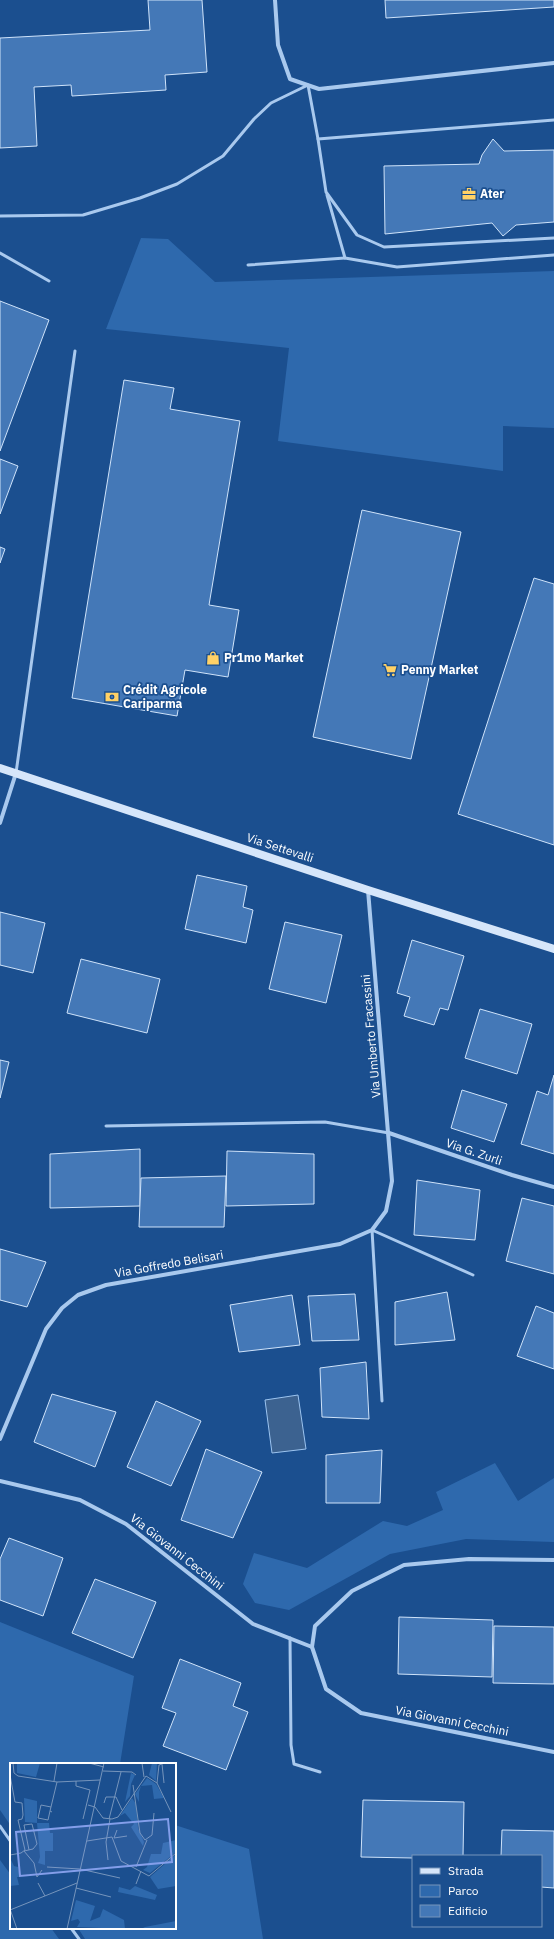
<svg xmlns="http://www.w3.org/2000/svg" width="554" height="1939" font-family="'IBM Plex Sans',sans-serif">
<rect width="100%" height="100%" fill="#1b4f8f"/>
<g fill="#2e69ad">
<polygon points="141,238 168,239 215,282 554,271 554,428 503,426 503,471 278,441 289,348 106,329"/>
<polygon points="495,1463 518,1501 554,1478 554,1542 466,1539 390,1554 289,1610 255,1603 243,1584 254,1553 307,1568 383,1521 407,1526 443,1510 436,1492"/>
<polygon points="0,1622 134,1676 120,1764 11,1764 11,1826 0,1810"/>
<polygon points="175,1825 249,1849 263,1939 85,1939 78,1928 175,1928"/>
<polygon points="0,1860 11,1875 11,1928 51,1928 59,1939 0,1939"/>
</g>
<polygon fill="#3c6290" stroke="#9cc4f0" points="298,1395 306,1449 272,1453 265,1400"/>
<g fill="#4478b7" stroke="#cfe3fa">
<polygon points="148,0 202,0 207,72 165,75 166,90 72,96 71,85 34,87 37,146 0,148 0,38 150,30"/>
<polygon points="385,0 554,0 554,7 386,18"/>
<polygon points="493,139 504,151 554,150 554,222 516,225 503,236 492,223 385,234 384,166 479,164 482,155"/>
<polygon points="0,301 49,320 0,451"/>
<polygon points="124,380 174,388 170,409 240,421 209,605 239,610 228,677 185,670 177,716 72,698"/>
<polygon points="0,459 18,466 0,514"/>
<polygon points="362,510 461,532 411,759 313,737"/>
<polygon points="0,547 5,549 0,563"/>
<polygon points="534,578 554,584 554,845 458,814"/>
<polygon points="197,875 247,886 243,907 253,910 246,943 185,929"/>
<polygon points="0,912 45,923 33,973 0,965"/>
<polygon points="285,922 342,935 326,1003 269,989"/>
<polygon points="412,940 464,956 448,1010 440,1008 434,1025 404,1016 410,997 397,993"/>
<polygon points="81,959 160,979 147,1033 67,1013"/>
<polygon points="480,1009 532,1024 517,1074 465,1058"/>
<polygon points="0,1060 9,1062 0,1098"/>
<polygon points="554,1075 554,1154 521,1144 537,1091 548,1095"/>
<polygon points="462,1090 507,1104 494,1142 451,1128"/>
<polygon points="140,1149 140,1206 50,1208 50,1154"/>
<polygon points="227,1151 314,1154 314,1204 226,1206"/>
<polygon points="226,1176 224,1227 139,1227 141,1178"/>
<polygon points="417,1180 480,1190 475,1240 414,1235"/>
<polygon points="522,1198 554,1206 554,1274 506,1261"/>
<polygon points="0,1249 46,1262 27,1307 0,1300"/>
<polygon points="447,1292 455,1340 395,1345 395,1302"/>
<polygon points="355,1294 359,1340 312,1341 308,1296"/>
<polygon points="292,1295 300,1345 239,1352 230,1305"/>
<polygon points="536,1306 554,1313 554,1369 517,1356"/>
<polygon points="366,1362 369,1419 322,1417 320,1368"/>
<polygon points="52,1394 116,1412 95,1467 34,1442"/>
<polygon points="156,1401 201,1421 171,1486 127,1467"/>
<polygon points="206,1449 262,1472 233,1538 181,1520"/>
<polygon points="382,1450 380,1503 326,1503 326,1455"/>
<polygon points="9,1538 63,1558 43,1616 0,1600 0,1559"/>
<polygon points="95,1579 156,1602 133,1658 72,1633"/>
<polygon points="399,1617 493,1620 492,1677 398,1674"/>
<polygon points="494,1626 554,1627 554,1684 493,1683"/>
<polygon points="180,1659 241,1683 233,1706 248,1712 226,1770 163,1746 176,1713 162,1708"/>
<polygon points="363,1800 464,1802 463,1856 413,1856 413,1858 361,1857"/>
<polygon points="502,1830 554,1831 554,1888 541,1887 541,1856 501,1856"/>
</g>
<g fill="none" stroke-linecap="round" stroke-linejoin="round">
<g stroke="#a9c9ee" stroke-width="3">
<polyline points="318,139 554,120"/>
<polyline points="327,195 345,258 397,267 554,255"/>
<polyline points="0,216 83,215 140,198 177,184 223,156 254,119 271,103 308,85 318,139 326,192 357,235 384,247 554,238"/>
<polyline points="0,253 49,281"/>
<polyline points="248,265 345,258"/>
<polyline points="16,773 75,351"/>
<polyline points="106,1126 325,1122 389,1133"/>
<polyline points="382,1401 372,1230 473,1275"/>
<polyline points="290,1638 291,1745 294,1764 320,1772"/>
<polyline points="0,1826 11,1842"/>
<polyline points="71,1928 79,1939"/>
</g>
<g stroke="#a9c9ee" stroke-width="4">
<polyline points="275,0 278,45 290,79 319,89 554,63"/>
<polyline points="0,823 16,773"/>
<polyline points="389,1133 512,1175 554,1187"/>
<polyline points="0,1439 46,1329 62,1308 78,1295 106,1285 340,1244 372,1230 386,1211 392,1181 368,890"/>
<polyline points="0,1481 80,1500 126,1524 253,1624 312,1647"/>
<polyline points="554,1560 469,1559 404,1565 352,1591 315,1626 312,1647 326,1689 361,1713 554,1752"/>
</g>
<polyline stroke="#d6e6fa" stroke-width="8" points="0,768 368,890 554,949"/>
</g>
<defs>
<g id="office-bare" transform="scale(1.08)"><path d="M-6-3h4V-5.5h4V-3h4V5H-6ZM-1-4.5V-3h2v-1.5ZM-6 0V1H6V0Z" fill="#ffd166" stroke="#1b4f8f" stroke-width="2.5" paint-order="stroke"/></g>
<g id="shop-bare" transform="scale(1.08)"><path d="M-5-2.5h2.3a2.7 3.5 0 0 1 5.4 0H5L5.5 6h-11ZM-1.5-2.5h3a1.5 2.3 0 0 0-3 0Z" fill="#ffd166" stroke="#1b4f8f" stroke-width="2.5" paint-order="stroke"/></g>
<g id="supermarket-bare" transform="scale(1.08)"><path d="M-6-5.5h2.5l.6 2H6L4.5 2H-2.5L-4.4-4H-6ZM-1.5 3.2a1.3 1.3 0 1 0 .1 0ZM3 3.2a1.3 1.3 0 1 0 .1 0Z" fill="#ffd166" stroke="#1b4f8f" stroke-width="2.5" paint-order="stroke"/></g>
<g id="bank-bare" transform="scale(1.08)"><path d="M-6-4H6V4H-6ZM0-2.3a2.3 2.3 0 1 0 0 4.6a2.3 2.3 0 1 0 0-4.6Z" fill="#ffd166" stroke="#1b4f8f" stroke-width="2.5" paint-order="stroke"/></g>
</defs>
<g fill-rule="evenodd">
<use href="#office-bare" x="469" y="194"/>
<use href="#shop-bare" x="213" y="658"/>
<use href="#supermarket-bare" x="390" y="670"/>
<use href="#bank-bare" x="112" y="697"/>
</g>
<g text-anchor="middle" stroke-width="3.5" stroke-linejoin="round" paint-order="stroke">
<g font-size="12" font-weight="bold" fill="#fff" stroke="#1b4f8f" text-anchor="start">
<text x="480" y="198">Ater</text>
<text x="224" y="662">Pr1mo Market</text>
<text x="401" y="674">Penny Market</text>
<text x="123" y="694">Crédit Agricole<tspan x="123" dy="14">Cariparma</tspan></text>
</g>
<g font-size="12" fill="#fff" stroke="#1b4f8f">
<text transform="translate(280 848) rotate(18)" y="4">Via Settevalli</text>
<text transform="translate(371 1036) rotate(-95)" y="4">Via Umberto Fracassini</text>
<text transform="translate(474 1152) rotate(19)" y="4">Via G. Zurli</text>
<text transform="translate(169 1264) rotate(-10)" y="4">Via Goffredo Belisari</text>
<text transform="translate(177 1552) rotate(38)" y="4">Via Giovanni Cecchini</text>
<text transform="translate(452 1721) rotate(11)" y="4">Via Giovanni Cecchini</text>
</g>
</g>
<g transform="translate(10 1763)">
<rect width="166" height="166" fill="#1b4f8f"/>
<path d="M7 0H30L26 14 7 10ZM142 0H147L146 18 139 12ZM121 10 125 12 121 21 120 33 115 39ZM137 15 146 21 154 35 144 36 142 22 131 23 129 29V39L125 31ZM14 35 27 38V60H39L40 70H43V88H35V102L28 100 30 94 27 60 15 59ZM122 35 126 41 128 65 134 79 133 83 121 64 124 61 115 50 110 53ZM166 77V89L140 110 133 107 137 104 141 91H151L153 80ZM166 91V123L148 126 140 114ZM0 95 4 103 8 104 10 114H7L9 122 0 123ZM125 123 147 132 145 137 108 129 109 124 120 127ZM66 137 85 143 80 158 90 154 93 146 114 157 115 166 67 164 70 159 68 156 61 158ZM166 158V166L133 165 135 164Z" fill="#2e69ad"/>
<path fill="none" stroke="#7695bc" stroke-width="1" d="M3 0 4 10 8 13 47 19 90 17M79 0 94 4M132 0 134 14M93 8 122 9 126 12M0 12 5 39 12 40 13 52 12 56 8 57 15 87 11 90 0 92M44 18 47 0M66 18V23L80 27 73 56M147 20 149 2 152 1 154 20M123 22 130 70 135 77 142 72 144 50M94 40 96 34H106L112 47M78 42 85 44 93 55 102 56 108 54 136 13 147 20 161 49M40 48 38 57 28 55 31 42 41 44M42 49 40 48 47 19M99 56 111 9M107 67 104 75 117 73M77 78 102 74 111 98 139 113 166 90M19 87 14 62 22 61 27 81 23 86 14 88 24 100 27 114 32 107M98 97 96 79 100 56M37 104 70 106 110 115M126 104 137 77M28 120 35 133M126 121 131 108M66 125 101 134M0 146 7 166M0 147 67 120M57 166 94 0"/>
<path fill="#839eea" fill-opacity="0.15" stroke="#839eea" stroke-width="2" d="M158 56 162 99 10 113 6 69Z"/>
<rect width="166" height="166" fill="none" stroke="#fff" stroke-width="2"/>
</g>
<rect x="412" y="1855" width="130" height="72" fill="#1b4f8f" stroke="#7695bc"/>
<rect x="420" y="1868" width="20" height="6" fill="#d6e6fa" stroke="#7695bc"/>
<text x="448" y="1875" font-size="12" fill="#ffffff">Strada</text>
<rect x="420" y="1885" width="20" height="12" fill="#2e69ad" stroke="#7695bc"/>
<text x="448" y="1895" font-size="12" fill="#ffffff">Parco</text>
<rect x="420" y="1905" width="20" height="12" fill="#4478b7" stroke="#7695bc"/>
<text x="448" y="1915" font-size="12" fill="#ffffff">Edificio</text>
</svg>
